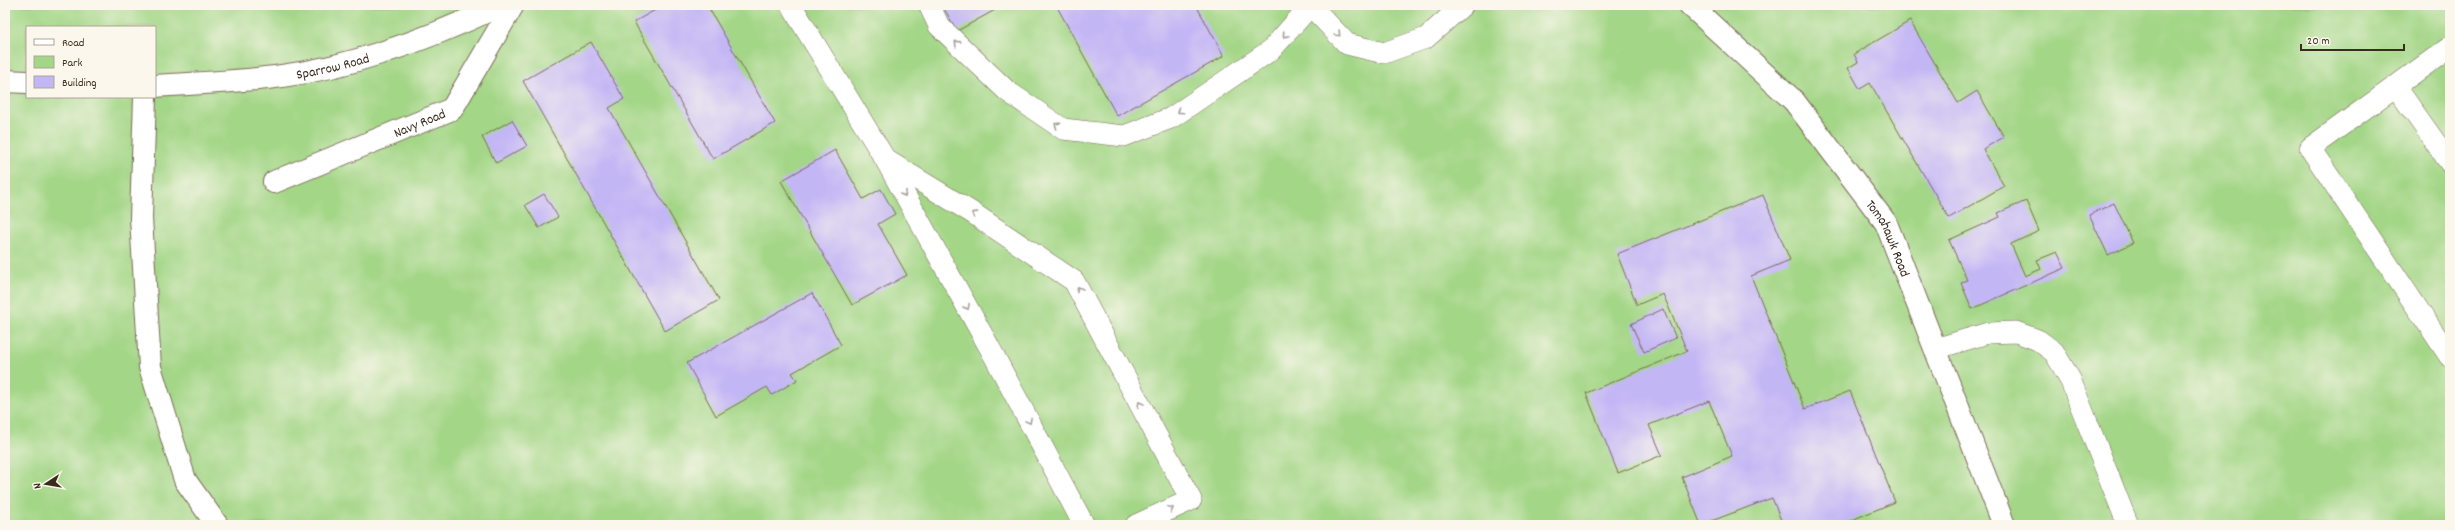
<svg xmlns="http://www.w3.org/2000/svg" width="2455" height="530" font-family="Dekko,sans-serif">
<rect width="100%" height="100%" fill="#fbf7ec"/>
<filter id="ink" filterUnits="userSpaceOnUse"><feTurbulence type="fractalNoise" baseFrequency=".025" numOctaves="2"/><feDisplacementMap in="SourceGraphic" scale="8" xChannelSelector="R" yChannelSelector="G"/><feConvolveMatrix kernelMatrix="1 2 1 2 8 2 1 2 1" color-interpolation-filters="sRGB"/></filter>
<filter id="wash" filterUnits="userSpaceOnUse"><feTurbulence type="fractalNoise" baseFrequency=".012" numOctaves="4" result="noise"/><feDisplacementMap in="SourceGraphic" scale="16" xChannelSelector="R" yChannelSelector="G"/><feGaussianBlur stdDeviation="0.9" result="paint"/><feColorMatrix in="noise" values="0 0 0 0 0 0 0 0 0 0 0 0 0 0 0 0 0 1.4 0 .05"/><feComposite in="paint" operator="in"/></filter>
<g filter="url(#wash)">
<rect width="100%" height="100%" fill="#f3dfc2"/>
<path fill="#a3d686" stroke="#6f8052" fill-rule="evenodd" d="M5 5H2450V525H5ZM27 27H155V97H27Z"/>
<g id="blocks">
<g fill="#c3b6f5">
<polygon points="664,5 707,5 775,123 713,159 634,22"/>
<polygon points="942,5 1004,5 957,31"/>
<polygon points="1056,5 1196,5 1224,56 1117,116"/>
<polygon points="1910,21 1958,103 1977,91 2004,137 1983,149 2004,186 1949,218 1870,83 1860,89 1848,68 1858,62 1854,54"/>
<polygon points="591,42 624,99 609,108 719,300 665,331 523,81"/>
<polygon points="512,120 527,146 496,163 482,137"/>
<polygon points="835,150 863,199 881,189 895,214 878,224 907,275 852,305 781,181"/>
<polygon points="544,194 558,217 539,228 525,205"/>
<polygon points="1763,195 1790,260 1751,276 1805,409 1850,391 1895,502 1840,525 1783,525 1772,498 1701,525 1682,477 1732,456 1709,401 1649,425 1662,455 1618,473 1586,393 1687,351 1663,294 1637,305 1617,254"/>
<polygon points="2026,201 2039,231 2011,244 2025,276 2041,269 2037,260 2057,252 2065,268 1972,309 1961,283 1967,280 1949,240 2000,217 1998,213"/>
<polygon points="2114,203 2133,243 2108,255 2089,215"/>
<polygon points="812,293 841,345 792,373 797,380 772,395 767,387 716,416 687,363"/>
<polygon points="1663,309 1676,338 1644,352 1631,324"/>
</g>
</g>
</g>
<g filter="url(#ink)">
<use href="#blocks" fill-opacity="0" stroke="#7b6957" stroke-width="1"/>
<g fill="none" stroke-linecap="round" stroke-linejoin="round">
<g stroke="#7b6957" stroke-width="22">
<g id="service">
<polyline points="791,5 885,159 992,352 1084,525"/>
<polyline points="929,5 939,26 1007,91 1063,129 1124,136 1171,118 1271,50 1310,6"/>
<polyline points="1310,5 1347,44 1384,53 1426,38 1463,5"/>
<polyline points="2450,47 2310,148 2450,357"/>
<polyline points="2396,87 2450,163"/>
<polyline points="886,160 971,212 1074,281 1191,500 1136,525"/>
<polyline points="1935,349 1988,333 2016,332 2038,340 2054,352 2070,379 2128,525"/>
</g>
</g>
<g stroke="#7b6957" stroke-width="24">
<g id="minor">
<path id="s1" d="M1690 5 1794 101 1886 223 2004 525"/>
<polyline points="145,97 141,218 150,367 185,480 217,525"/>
<path id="s2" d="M274 182 452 109 513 5"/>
</g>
</g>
<g stroke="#7b6957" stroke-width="24">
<g id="tertiary">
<polyline points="5,81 27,82"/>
<path id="s3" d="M155 86C197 83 240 82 282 76 357 66 433 37 501 5"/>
</g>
</g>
<use href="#service" stroke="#fff" stroke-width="21"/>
<use href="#minor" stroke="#fff" stroke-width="22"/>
<use href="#tertiary" stroke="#fff" stroke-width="22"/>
</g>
<defs><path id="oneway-chevron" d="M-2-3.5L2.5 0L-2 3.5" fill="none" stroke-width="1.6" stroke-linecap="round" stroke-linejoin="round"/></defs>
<g stroke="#a79f9a">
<use href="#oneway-chevron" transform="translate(1338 34) rotate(46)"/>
<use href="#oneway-chevron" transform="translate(1285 35) rotate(132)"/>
<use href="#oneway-chevron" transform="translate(957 43) rotate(-136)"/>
<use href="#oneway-chevron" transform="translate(1180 111) rotate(146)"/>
<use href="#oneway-chevron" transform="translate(1057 125) rotate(-146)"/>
<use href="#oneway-chevron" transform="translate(904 194) rotate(61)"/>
<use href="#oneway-chevron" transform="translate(974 214) rotate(-147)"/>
<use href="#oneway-chevron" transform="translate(1079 289) rotate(-118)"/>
<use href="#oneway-chevron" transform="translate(967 307) rotate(61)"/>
<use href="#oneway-chevron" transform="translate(1140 404) rotate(-118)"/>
<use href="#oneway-chevron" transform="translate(1029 421) rotate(62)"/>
<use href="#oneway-chevron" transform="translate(1171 509) rotate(-25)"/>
</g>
</g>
<g text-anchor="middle" stroke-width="3" stroke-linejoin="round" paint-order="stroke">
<g font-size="14" fill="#3b2a1e" stroke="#fbf7ec">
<text dy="5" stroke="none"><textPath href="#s3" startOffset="179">Sparrow Road</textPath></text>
<text dy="5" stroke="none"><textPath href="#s2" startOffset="157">Navy Road</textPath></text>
<text dy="5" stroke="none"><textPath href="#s1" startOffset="309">Tomahawk Road</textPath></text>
</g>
</g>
<rect width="2455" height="530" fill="none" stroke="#fbf7ec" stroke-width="20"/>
<rect x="26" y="26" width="130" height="72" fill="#fbf7ec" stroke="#aea59a"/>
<rect x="34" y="39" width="20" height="6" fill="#ffffff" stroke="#aea59a"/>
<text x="62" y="46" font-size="12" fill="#3b2a1e">Road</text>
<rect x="34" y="56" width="20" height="12" fill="#a3d686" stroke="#aea59a"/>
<text x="62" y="66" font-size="12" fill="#3b2a1e">Park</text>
<rect x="34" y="76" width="20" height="12" fill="#c3b6f5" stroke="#aea59a"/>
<text x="62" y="86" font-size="12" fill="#3b2a1e">Building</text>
<g transform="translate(46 484) rotate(258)" stroke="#fbf7ec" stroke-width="3" paint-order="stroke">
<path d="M0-3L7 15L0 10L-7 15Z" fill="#3b2a1e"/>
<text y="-6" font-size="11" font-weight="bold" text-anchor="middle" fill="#3b2a1e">N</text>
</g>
<path d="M2301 44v6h103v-6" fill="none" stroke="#3b2a1e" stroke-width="2"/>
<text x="2307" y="44" font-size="12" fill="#3b2a1e" stroke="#fbf7ec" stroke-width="3" paint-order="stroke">20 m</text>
</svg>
